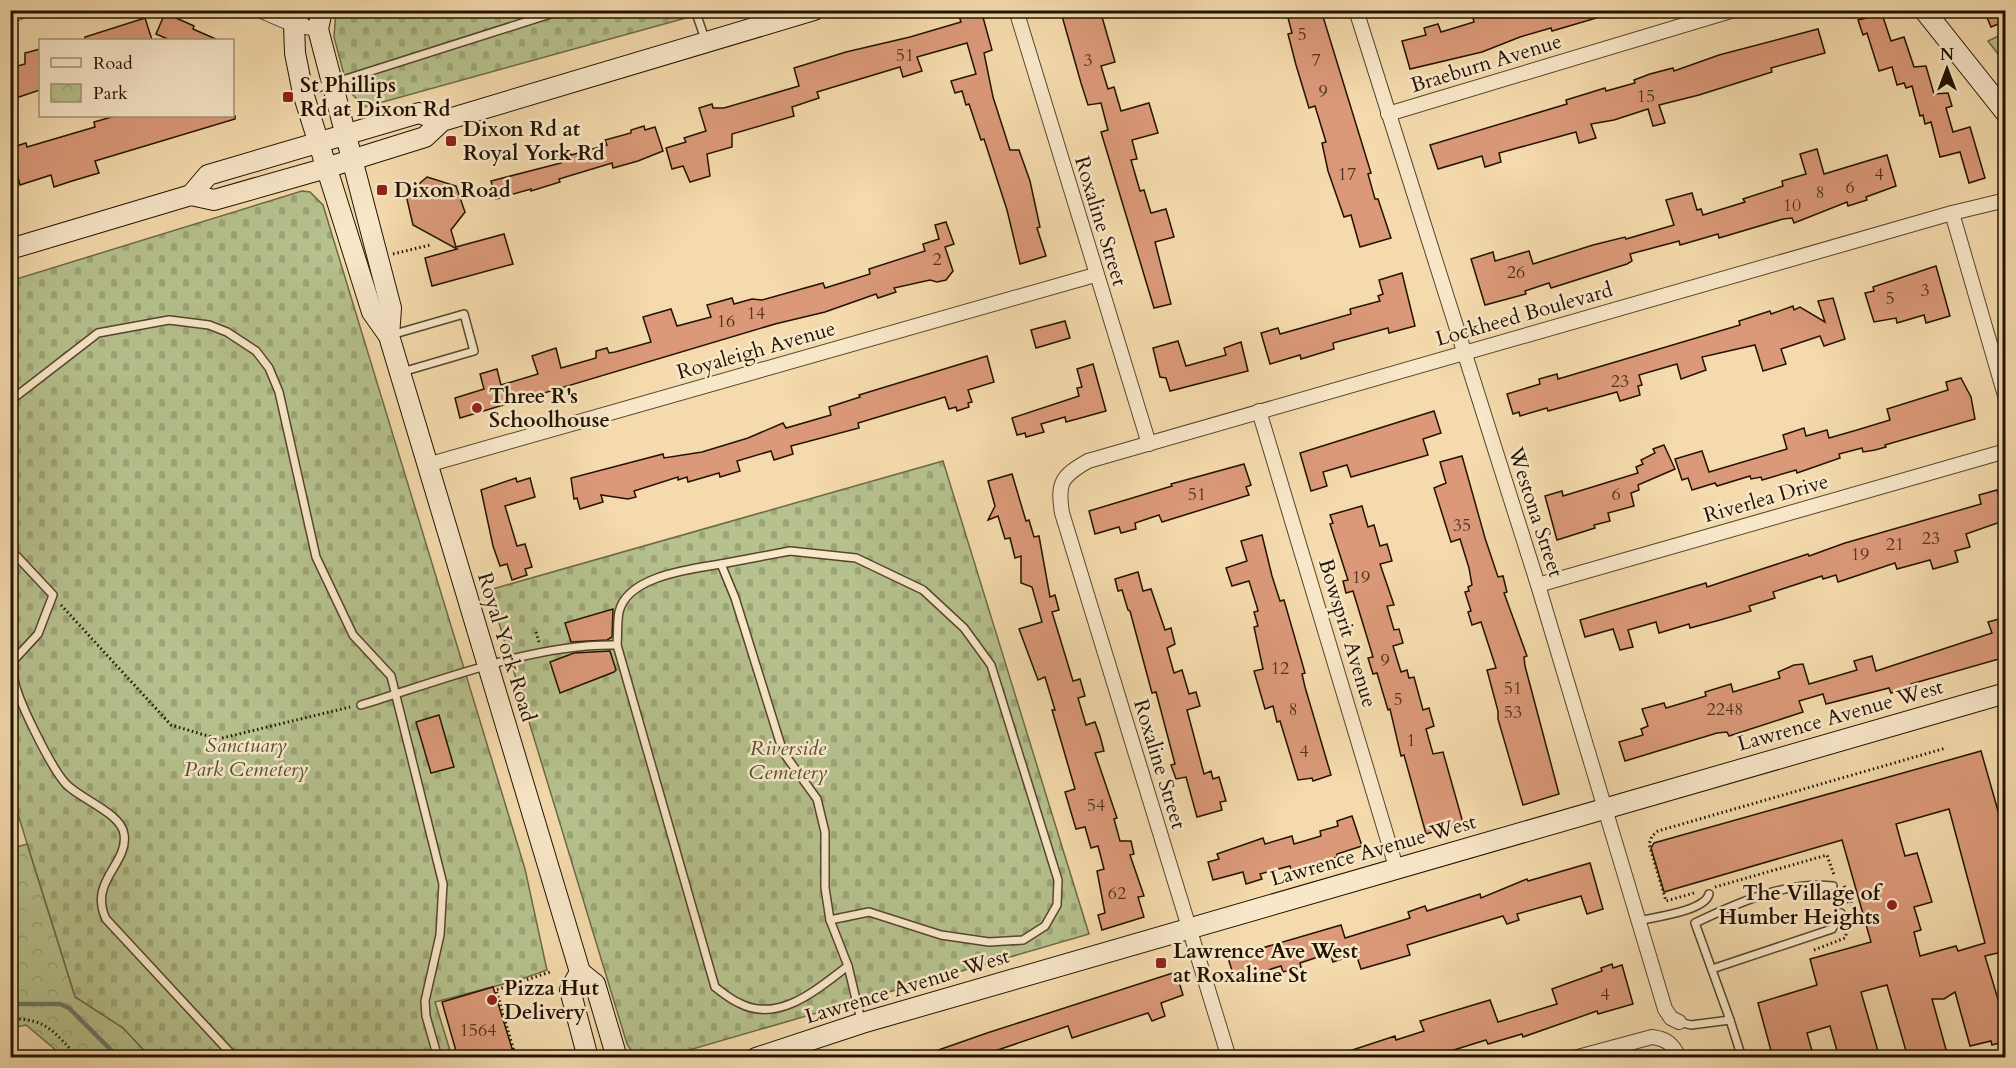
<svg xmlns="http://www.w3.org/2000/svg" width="2016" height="1068" font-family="Cardo,serif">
<defs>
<pattern id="cemetery-stones" width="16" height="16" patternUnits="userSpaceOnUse" patternTransform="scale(1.5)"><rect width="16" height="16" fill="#b6c18d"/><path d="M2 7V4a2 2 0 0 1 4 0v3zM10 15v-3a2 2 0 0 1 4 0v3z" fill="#9ca578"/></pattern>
<pattern id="park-crowns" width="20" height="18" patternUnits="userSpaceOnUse" patternTransform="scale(1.5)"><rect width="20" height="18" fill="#b6c18d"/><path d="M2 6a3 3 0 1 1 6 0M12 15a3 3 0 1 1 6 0" fill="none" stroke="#9ca578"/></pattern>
</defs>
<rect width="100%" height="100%" fill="#f4daac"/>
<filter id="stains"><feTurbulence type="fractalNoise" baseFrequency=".00333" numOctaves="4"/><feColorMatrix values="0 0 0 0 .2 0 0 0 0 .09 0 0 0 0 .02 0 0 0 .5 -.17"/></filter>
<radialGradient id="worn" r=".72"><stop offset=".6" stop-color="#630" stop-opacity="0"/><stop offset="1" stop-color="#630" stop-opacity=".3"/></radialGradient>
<g fill="url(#cemetery-stones)" stroke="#6c6a47" stroke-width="1.5">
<polygon points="336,11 711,11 365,107 348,90 334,37"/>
<polygon points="302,191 310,192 323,205 525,869 547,970 519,980 435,1002 452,1057 150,1057 123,1028 75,997 11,792 10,281"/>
<polygon points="943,461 1089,934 665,1057 635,1056 627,1044 489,590"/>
</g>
<g fill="url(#park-crowns)" stroke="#6c6a47" stroke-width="1.5">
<polygon points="2005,33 2005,63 1988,41"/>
<polygon points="27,844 75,997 123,1028 150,1057 64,1057 26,1025 11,1028 11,849"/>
</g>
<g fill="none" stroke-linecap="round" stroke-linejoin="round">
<polyline stroke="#6b7865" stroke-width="4.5" points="10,1004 60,1004 69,1008 119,1058"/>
</g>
<g fill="#db9979" stroke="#221301" stroke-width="1.5" fill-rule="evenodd">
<polygon points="981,10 992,50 984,53 993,97 1010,150 1019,150 1030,181 1040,227 1037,228 1046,256 1020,264 1007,210 984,139 981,140 969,104 966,105 962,91 955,93 951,81 976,74 967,43 917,57 922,71 903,77 900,67 817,92 819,98 792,107 794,116 732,134 732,147 707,154 710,176 690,182 683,166 672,169 666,148 686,142 684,138 706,131 699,108 712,104 713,108 724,108 799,86 794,68 846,52 910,37 961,22 959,16"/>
<polygon points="1080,10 1100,10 1115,62 1101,66 1108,89 1114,87 1121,111 1149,103 1158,133 1132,140 1137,159 1131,160 1140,191 1144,190 1151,213 1166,209 1174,237 1155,242 1171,304 1154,308 1101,132 1108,130 1101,103 1088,105 1081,83 1062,16"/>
<polygon points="1286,10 1321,10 1371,173 1368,174 1375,199 1378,199 1391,238 1360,247 1351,215 1344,217 1328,171 1322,143 1326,142 1315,106 1309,108 1296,65 1288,34 1292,33"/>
<polygon points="1471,10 1489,10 1491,17 1515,10 1610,10 1610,14 1552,31 1551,28 1520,37 1482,52 1410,69 1402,41 1426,35 1424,28 1438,24 1441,32 1474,22"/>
<polygon points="1984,10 2006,10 2006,21 1991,27"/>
<polygon points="165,13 194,26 193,29 218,40 170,40 156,34"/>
<polygon points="1882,14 1891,41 1904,37 1914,67 1926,66 1934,94 1948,93 1952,106 1946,108 1953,132 1970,127 1985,178 1969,183 1960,152 1940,157 1931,122 1925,124 1923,115 1920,116 1912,86 1906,88 1904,83 1897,85 1892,67 1879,71 1867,33 1863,35 1858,20"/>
<polygon points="145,18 152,40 85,40 85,37"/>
<polygon points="1818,29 1825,53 1771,68 1772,72 1699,95 1659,105 1665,123 1653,126 1648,109 1614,120 1591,124 1596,138 1579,143 1576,132 1499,153 1501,162 1485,167 1482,156 1438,169 1430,145 1567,104 1566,100 1605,88 1606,91 1635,83 1634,80 1650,74 1673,68 1674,71 1719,55"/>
<polygon points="40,49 40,90 10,100 10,68 25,64 25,53"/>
<polygon points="115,116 235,116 235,119 95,161 99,173 72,181 54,187 51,175 20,185 10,148 26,143 27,147 95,127 94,122"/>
<polygon points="644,126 645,130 655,127 663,151 638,161 613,168 612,163 559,179 560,182 531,191 531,189 496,199 491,181 561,163 557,152 569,149 571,155 607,145 605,140 631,133 631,130"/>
<polygon points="1817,149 1824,174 1887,155 1896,186 1866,197 1867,200 1848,206 1847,202 1794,223 1792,218 1783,219 1719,238 1718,234 1680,245 1679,241 1630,254 1632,261 1627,264 1551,288 1549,283 1525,291 1526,294 1485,305 1471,259 1493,252 1495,261 1529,251 1533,264 1593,245 1625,237 1626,239 1674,225 1666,200 1692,193 1697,210 1701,209 1703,215 1745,202 1743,199 1783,186 1782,181 1806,174 1800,154"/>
<polygon points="427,177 456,186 465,212 451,230 456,247 504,234 513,264 432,286 425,258 457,249 413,225 406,195"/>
<polygon points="946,222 954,244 945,247 953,271 946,280 937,282 930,280 894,288 896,292 878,298 876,294 825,312 775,324 460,418 455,398 484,389 480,374 497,369 501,385 538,374 532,356 556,348 561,368 596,358 596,351 607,348 609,353 615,352 651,342 643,317 671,309 677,326 711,317 707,305 732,298 734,304 752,299 762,300 823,283 825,288 870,274 869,269 925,251 923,244 939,239 935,225"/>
<polygon points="1936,266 1950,316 1926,323 1924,315 1897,323 1896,318 1874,322 1865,293 1874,291 1873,287"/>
<polygon points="1402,273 1415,326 1389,333 1388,328 1333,343 1334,349 1301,359 1300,355 1270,364 1261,333 1278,328 1280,334 1351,314 1350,309 1380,301 1378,296 1383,294 1379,280"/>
<polygon points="1833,298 1845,339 1824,346 1820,336 1781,349 1786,364 1763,371 1755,345 1702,357 1706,370 1681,379 1677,364 1639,375 1642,385 1638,386 1640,395 1620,401 1617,392 1548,411 1547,408 1520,416 1519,412 1513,414 1507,394 1540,384 1539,379 1557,374 1558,379 1740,325 1739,321 1770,311 1771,314 1793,306 1794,310 1800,307 1825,322 1818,301"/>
<polygon points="1065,321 1070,338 1036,348 1031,330"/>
<polygon points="1178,341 1186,366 1226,355 1224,348 1241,342 1248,371 1170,391 1166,378 1160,377 1153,348"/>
<polygon points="987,356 994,382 968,390 972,402 968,403 969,407 957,411 956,407 949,409 945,397 858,423 859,428 791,446 793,454 774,460 771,451 737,461 740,471 720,477 719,473 688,482 687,477 678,480 678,477 634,491 636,497 628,499 601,495 603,502 580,509 577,498 574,499 571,478 663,454 664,458 702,452 748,438 783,423 786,428 831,415 829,407 860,397 859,395"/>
<polygon points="1093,364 1106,411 1066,422 1065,417 1041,424 1044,432 1026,437 1025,433 1017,435 1012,418 1079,396 1077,388 1082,387 1077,369"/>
<polygon points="1961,378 1971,397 1975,419 1885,445 1886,447 1875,450 1863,452 1862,448 1839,454 1840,458 1797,473 1796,470 1762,480 1761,477 1751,479 1750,476 1717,486 1715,483 1692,490 1688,478 1682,480 1675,459 1702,451 1709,472 1787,449 1783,435 1804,428 1806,436 1827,430 1829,438 1857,430 1890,420 1887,409 1948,390 1946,382"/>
<polygon points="1434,411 1441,433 1423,439 1428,455 1351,477 1347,465 1323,472 1327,486 1311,491 1300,453"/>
<polygon points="1664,445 1675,469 1638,485 1639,490 1631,493 1634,506 1608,513 1610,521 1594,525 1595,528 1557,540 1545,496 1562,491 1563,496 1638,473 1636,467 1643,464 1641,460 1655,453 1653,449"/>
<polygon points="1462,456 1485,538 1498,577 1503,576 1507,592 1504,593 1527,656 1524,657 1525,666 1559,794 1523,805 1498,719 1498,711 1487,670 1496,668 1481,622 1472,625 1468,612 1471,611 1465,592 1469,591 1468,587 1472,585 1469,568 1460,539 1451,542 1434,488 1446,483 1440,462"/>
<polygon points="1244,464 1251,485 1246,487 1249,495 1162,522 1159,515 1135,523 1136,529 1121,533 1119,527 1095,534 1089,511 1172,486 1171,484"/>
<polygon points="1012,474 1026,521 1029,520 1034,537 1039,536 1050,597 1055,595 1059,610 1052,612 1073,681 1080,679 1085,696 1078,698 1086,725 1095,722 1100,736 1104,751 1095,753 1117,818 1114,819 1120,841 1131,841 1134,854 1130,855 1144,896 1138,897 1144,917 1102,930 1098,915 1105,913 1097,871 1104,869 1098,846 1091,848 1085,827 1076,829 1065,792 1075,789 1052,710 1055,710 1045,677 1038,680 1019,629 1042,622 1032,587 1021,583 1021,556 1015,558 1010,538 1005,539 998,516 988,520 995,506 988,481"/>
<polygon points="516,478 517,482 530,478 535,497 505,506 517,546 525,544 532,567 525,569 527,575 512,580 507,564 500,566 493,546 481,490"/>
<polygon points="1997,490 2006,520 1966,534 1970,547 1955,551 1958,562 1933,569 1930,560 1897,569 1895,563 1838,582 1836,575 1823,579 1822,576 1773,592 1775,598 1749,606 1751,611 1720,620 1690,628 1689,624 1659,633 1656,622 1628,630 1633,647 1620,650 1613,629 1585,637 1580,620 1706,583 1707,587 1808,554 1809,556 1845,543 1981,504 1979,495"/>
<polygon points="1362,506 1368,527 1374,525 1380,546 1387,544 1392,561 1380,564 1394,605 1387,606 1394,630 1399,629 1403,643 1393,646 1401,672 1407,670 1409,678 1414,677 1423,710 1429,708 1434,726 1426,729 1433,754 1443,752 1463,823 1426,834 1404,755 1401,756 1390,709 1388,710 1377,673 1373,674 1368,658 1373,657 1353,591 1346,593 1343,581 1348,580 1330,524 1333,523 1330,515"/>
<polygon points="1262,535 1272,576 1280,601 1284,600 1305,673 1302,674 1305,687 1331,775 1313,781 1312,778 1298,780 1280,721 1277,722 1273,706 1265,709 1254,671 1263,669 1254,627 1258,626 1254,612 1258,611 1257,607 1249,581 1232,586 1226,568 1247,561 1241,541"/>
<polygon points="1138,572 1143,591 1151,589 1165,630 1171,628 1175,644 1167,648 1174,673 1182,670 1189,694 1196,692 1200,706 1187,710 1204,774 1211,771 1213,779 1219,777 1226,801 1220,802 1222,810 1197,817 1186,777 1176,779 1171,765 1175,764 1156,692 1152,693 1130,611 1128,610 1122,590 1118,591 1115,579"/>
<polygon points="613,609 612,637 607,640 571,642 565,623"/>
<polygon points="2006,617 2006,657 1911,684 1912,687 1891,693 1889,688 1826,704 1823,694 1799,701 1803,712 1729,736 1727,732 1717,733 1625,761 1619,742 1643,735 1641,729 1648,726 1642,709 1664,703 1666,708 1706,696 1705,692 1731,684 1733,692 1780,678 1778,672 1794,665 1803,664 1809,684 1857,670 1854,661 1872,656 1876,671 1992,633 1988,622"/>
<polygon points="610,651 616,670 614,672 560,693 550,662 574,653"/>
<polygon points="439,715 454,767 431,773 416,722"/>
<path d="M1981 751 2002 825 2006 824V951L1985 956 2006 1026V1041L1992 1045 1991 1041 1970 1046 1955 992 1944 999H1932L1947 1053 1932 1058H1908L1887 985 1861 992 1880 1058H1839L1830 1026 1807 1033 1814 1058H1773L1758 1003 1817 985 1810 959 1871 942 1842 840 1664 892 1651 848 1654 843ZM1949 809 1985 943 1958 951 1956 946 1920 956 1914 932 1921 930 1914 907 1932 902 1917 853 1905 856 1896 824Z"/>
<polygon points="1352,816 1362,846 1337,854 1337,857 1307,868 1291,870 1290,866 1260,874 1262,879 1246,884 1243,872 1213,880 1208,862 1219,859 1217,854 1263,838 1265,844 1292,836 1294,844 1321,836 1320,831 1338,826 1337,821"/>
<polygon points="1590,863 1603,909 1587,914 1581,896 1517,914 1519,920 1507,924 1503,916 1407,945 1410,955 1361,969 1356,954 1333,962 1330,953 1300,963 1301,967 1283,972 1281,966 1235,980 1228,958 1341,925 1345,938 1410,918 1408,912 1425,906 1427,911 1480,894 1481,898 1527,879 1528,881"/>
<polygon points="1612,964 1613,968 1622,965 1633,1004 1598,1014 1597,1011 1523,1037 1522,1034 1488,1044 1486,1040 1444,1053 1446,1058 1337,1058 1337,1055 1395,1036 1396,1040 1424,1031 1420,1021 1490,1000 1498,1022 1557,1004 1552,989 1602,971 1601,968"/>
<polygon points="1176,972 1183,995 1161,1003 1165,1016 1152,1021 1148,1013 1072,1038 1068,1026 989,1053 991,1058 924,1058 924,1055 987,1033"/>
<polygon points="493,987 515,1058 458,1058 442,1002"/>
</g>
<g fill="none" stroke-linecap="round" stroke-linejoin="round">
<g stroke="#56452c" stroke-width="10">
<g id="service">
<polyline points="695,10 705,39"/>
<polyline points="305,92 563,10"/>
<polyline points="391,335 464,314 474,351 402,372"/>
<polyline points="10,401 98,333 169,320 209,325 227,332 256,351 269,368 279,392 316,557 353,635 391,676 443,884 440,935 425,1001 426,1016 438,1058"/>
<path d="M10 549 53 595 38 634 14 660C14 666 14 672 14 678 16 698 52 769 66 784 80 799 121 813 124 834 129 864 88 881 106 919L235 1058"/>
<polyline points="721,564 790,551 856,558 923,590 964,628 991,665 1058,880 1057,905 1045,926 1023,940 989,942 941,935 869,912 830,920"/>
<path d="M617 645C618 635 617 622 619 612 627 576 691 569 721 564L735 598 783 752 817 799 825 832V888L830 920 848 966 861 1020"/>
<path d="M361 705C439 681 535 643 617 645L715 987C723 993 730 999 739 1003 779 1024 817 989 848 966"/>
<path d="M1638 921C1655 917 1705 911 1709 894"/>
<polyline points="1712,969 1832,929 1841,913"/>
<path d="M1730 1020 1695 923C1737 903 1786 881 1833 886"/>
<polyline points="1679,1022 1691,1025 1730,1020 1742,1058"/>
</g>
</g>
<g stroke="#56452c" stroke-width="16">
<g id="minor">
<polyline points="259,10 294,25 318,29"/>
<polyline points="1016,10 1149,444"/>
<polyline points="1356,10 1538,585 1665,1009 1671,1018 1679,1022"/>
<polyline points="10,16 24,10"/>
<polyline points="1388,114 1734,10"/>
<polyline points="1952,213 2006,399"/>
<polyline points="1259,411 1396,867"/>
<polyline points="427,465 1095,275"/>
<polyline points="1538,585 2006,451"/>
<path d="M1229 1058 1062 513C1057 482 1062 476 1088 461L1952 213 2006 200"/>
<path d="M1574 1058 1652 1037C1667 1039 1673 1044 1679 1058"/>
</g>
</g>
<g stroke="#221301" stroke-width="22">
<g id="secondary">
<polyline points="301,10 294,25 295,53 303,93 372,312 389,336 580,972 595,984 617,1058"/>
<polyline points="322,10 318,29 391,308 389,336"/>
<polyline points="1924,10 2006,113"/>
<polyline points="191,195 208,175 419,113 442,121"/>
<polyline points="10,249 191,195 214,200 316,171 425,137 442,121 814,10"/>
<polyline points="580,972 570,990 588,1058"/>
<polyline points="756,1058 862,1023 2006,693"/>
</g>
</g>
<g stroke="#221301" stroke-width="3" stroke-dasharray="1.5 3" stroke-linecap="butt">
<polyline points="393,254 430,245"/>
<polyline points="61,605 171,725 218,739 350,707"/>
<polyline points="536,632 539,642"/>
<polyline points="1844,886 1851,901"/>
<polyline points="1715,887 1827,855 1834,875"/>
<polyline points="1694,893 1666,901 1649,844 1652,836 1658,831 1946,748"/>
<polyline points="1847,902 1851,901 1852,910"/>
<polyline points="1814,950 1845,938 1851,920"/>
<path d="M10 1019C48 1018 54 1033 79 1058"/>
<polyline points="516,1058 496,990 550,972"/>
</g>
<use href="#service" stroke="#f8e7c9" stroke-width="7"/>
<use href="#minor" stroke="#f8e7c9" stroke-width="14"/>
<use href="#secondary" stroke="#f8e7c9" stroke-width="20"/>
</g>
<g fill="#8f2418" stroke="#f8e7c9" stroke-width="2">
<rect x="282" y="91" width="12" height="12" rx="3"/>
<rect x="445" y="135" width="12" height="12" rx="3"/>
<rect x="376" y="184" width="12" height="12" rx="3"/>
<circle cx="477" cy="408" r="6"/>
<circle cx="1892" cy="905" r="6"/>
<rect x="1155" y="957" width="12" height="12" rx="3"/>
<circle cx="492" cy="1000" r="6"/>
</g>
<g text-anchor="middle" stroke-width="5" stroke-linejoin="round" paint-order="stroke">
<g font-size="18" fill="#50341f">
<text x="1302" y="40">5</text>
<text x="905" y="61">51</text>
<text x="1088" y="66">3</text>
<text x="1316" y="66">7</text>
<text x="1323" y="97">9</text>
<text x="1646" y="102">15</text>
<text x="1347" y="180">17</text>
<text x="1879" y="180">4</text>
<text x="1850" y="193">6</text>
<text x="1820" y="198">8</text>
<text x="1792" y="211">10</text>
<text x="937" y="265">2</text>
<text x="1516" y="278">26</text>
<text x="1925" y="296">3</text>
<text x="1890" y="304">5</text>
<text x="756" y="319">14</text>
<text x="726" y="327">16</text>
<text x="1620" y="387">23</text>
<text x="1197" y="500">51</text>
<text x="1616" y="500">6</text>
<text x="1462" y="531">35</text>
<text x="1931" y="544">23</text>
<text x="1895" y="550">21</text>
<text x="1860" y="560">19</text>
<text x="1361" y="583">19</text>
<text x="1385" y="666">9</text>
<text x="1280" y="674">12</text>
<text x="1513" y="694">51</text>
<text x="1398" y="705">5</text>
<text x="1293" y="715">8</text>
<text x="1725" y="715">2248</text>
<text x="1513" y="718">53</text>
<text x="1411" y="746">1</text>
<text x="1304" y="757">4</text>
<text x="1096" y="811">54</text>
<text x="1117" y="899">62</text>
<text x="1605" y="1000">4</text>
<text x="478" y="1036">1564</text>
</g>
<g font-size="21" fill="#221301" stroke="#f8e7c9">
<text transform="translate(1486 63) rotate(-17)" y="7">Braeburn Avenue</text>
<text transform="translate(1101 221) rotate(73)" y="7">Roxaline Street</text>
<text transform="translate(1524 314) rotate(-16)" y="7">Lockheed Boulevard</text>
<text transform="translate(756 350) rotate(-16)" y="7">Royaleigh Avenue</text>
<text transform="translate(1766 498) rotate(-16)" y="7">Riverlea Drive</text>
<text transform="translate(1536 512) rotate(72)" y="7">Westona Street</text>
<text transform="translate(1348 633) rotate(73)" y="7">Bowsprit Avenue</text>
<text transform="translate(507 647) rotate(73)" y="7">Royal York Road</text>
<text transform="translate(1840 715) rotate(-16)" y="7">Lawrence Avenue West</text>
<text transform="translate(1160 764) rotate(73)" y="7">Roxaline Street</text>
<text transform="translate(1373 850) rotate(-16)" y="7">Lawrence Avenue West</text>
<text transform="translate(907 986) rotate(-17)" y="7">Lawrence Avenue West</text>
</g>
<g font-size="21" font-weight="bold" fill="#221301" stroke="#f8e7c9" text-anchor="start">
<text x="300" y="92">St Phillips<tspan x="300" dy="24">Rd at Dixon Rd</tspan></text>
<text x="463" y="136">Dixon Rd at<tspan x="463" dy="24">Royal York Rd</tspan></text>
<text x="394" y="197">Dixon Road</text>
<text x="489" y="403">Three R's<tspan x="489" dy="24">Schoolhouse</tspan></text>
<text x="1880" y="900" text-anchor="end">The Village of<tspan x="1880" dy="24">Humber Heights</tspan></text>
<text x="1173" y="958">Lawrence Ave West<tspan x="1173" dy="24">at Roxaline St</tspan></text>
<text x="504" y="995">Pizza Hut<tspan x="504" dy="24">Delivery</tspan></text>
</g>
<g font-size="21" font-style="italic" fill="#565032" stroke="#f8e7c9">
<text x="246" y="752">Sanctuary<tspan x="246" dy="24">Park Cemetery</tspan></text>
<text x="788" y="755">Riverside<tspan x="788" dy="24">Cemetery</tspan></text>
</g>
</g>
<rect width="2016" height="1068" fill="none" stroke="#f4daac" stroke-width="36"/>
<rect x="12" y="12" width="1992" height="1044" fill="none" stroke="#221301" stroke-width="3"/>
<rect x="18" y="18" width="1980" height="1032" fill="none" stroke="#221301" stroke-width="1.5"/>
<rect x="39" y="39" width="195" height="78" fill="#f8e7c9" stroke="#a29279" stroke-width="1.5"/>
<rect x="51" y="58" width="30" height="9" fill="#f8e7c9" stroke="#a29279" stroke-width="1.5"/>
<text x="93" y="69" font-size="18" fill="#221301">Road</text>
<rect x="51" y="84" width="30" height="18" fill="url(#park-crowns)" stroke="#a29279" stroke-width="1.5"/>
<text x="93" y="99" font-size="18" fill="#221301">Park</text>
<g transform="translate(1947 69)" stroke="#f8e7c9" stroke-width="4.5" paint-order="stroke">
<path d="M0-4.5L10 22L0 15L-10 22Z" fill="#221301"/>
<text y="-9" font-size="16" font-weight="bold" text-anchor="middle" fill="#221301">N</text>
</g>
<rect width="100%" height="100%" filter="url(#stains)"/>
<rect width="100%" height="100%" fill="url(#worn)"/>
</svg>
